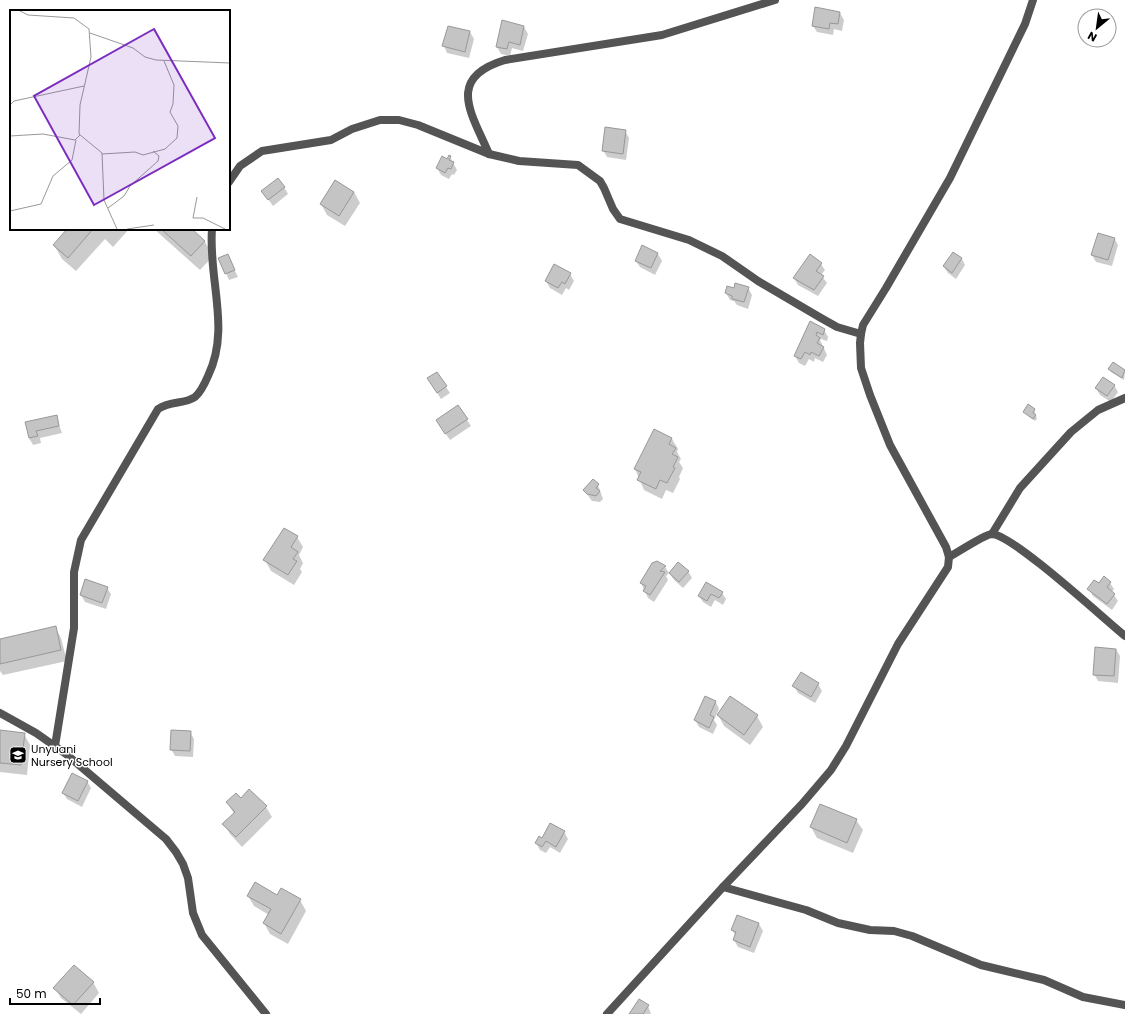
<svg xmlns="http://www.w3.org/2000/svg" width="1125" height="1014" font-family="Poppins,sans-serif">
<rect width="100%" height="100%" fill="#fff"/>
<g fill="#0003">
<polygon points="840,13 844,20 842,31 834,29 833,35 817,32 813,26"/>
<polygon points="524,27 528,34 523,51 512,48 510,56 501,54 497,47"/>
<polygon points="470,32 474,39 469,58 447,53 444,46"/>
<polygon points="625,131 629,138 626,160 607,157 603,150"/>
<polygon points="450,157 457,170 454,175 452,174 449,179 441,175 437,168"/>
<polygon points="284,187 288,194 273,206 263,192"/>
<polygon points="354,192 360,203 345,226 327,215 321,204"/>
<polygon points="68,229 129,229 113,247 105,239 76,271 62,259 54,245"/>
<polygon points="154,229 190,229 205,242 213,256 200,270"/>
<polygon points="1114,238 1118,245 1112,266 1096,262 1092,255"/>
<polygon points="642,247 658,254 662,261 655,275 640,267 636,261"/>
<polygon points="228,256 238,277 229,280 226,273"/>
<polygon points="962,259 965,265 956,279 948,273 944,267"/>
<polygon points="821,264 825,270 821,275 827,283 818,296 798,285 794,278"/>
<polygon points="570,274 574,281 569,290 566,288 562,295 550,288 546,281"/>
<polygon points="748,288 752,295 748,309 737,305 734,301 730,300 726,293 735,290"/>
<polygon points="811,323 824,330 828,337 827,341 821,339 820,340 827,355 823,362 815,358 814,362 809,359 805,366 799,363 795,356"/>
<polygon points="1113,364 1125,371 1124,380 1111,372 1109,369"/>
<polygon points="432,385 446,387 450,393 441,399"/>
<polygon points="1114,385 1118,392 1111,402 1100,395 1096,388"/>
<polygon points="1034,410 1037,419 1035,421 1024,412"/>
<polygon points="56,416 62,433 40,438 41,443 33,445 29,438 26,422"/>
<polygon points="467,420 471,426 450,440 441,427"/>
<polygon points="654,430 672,439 678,449 677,452 681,459 679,462 683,468 679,477 680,479 673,493 666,490 662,499 644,490 635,469"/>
<polygon points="598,485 603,499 600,502 592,501 584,490"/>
<polygon points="297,537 303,547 299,555 303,563 300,569 302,572 294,585 271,571 265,560"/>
<polygon points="665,567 669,573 666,576 668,580 654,602 648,598 641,583"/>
<polygon points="688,571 692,578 683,588 674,580 670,574"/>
<polygon points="1110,583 1114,589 1112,592 1118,601 1112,610 1093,596 1089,589 1099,584"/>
<polygon points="706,584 722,593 726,599 723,605 715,600 711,607 703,602 699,596"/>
<polygon points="107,588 111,594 106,609 85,602 81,595"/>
<polygon points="55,627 61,638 67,661 3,675 0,671 0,640"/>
<polygon points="1116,649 1120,656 1118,683 1098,681 1094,674"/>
<polygon points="818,684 822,691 815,703 798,693 794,686"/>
<polygon points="706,697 716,702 719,709 714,720 717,725 713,734 699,727 695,720"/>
<polygon points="718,715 757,716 763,727 750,745 724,726"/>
<polygon points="0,731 24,734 30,745 27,775 0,772"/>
<polygon points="190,732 194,739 193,757 175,756 171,749"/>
<polygon points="87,781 91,788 82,807 67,799 63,793"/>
<polygon points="241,799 266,807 272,817 242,847 230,834 224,824 234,814 227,802"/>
<polygon points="856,820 863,830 853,853 817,838 811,827"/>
<polygon points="564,832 568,839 560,853 550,847 546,853 540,850 536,843"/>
<polygon points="248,896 277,896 300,900 306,911 288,944 270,934 264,923 269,915 254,906"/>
<polygon points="737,916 759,924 763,931 754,953 738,947 734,940 736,936 732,930"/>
<polygon points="93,982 99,993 81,1014 61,998 55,988"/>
<polygon points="648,1006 651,1014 631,1014"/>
</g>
<g fill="#c4c4c4" stroke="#989898">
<polygon points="815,7 840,12 838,24 830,23 829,29 812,26"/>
<polygon points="502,20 524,26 520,45 509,42 507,49 496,47"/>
<polygon points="448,26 470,31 465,52 442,46"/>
<polygon points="605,127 626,130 623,154 602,151"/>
<polygon points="449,155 451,156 449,160 454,162 451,169 448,168 445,173 436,168 442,156 447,159"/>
<polygon points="278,178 285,187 268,200 261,191"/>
<polygon points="335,180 354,192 339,216 320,204"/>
<polygon points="67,229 93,229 68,258 53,245"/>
<polygon points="161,229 192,229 205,241 191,256"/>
<polygon points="1098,233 1115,238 1108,260 1091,255"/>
<polygon points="642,245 658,253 651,268 635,261"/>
<polygon points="953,252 962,258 952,273 943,266"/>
<polygon points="228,254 235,270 225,274 218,258"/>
<polygon points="810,254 822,263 816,271 824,276 814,290 793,278"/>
<polygon points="554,264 571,273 565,284 562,282 558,288 545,281"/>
<polygon points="735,283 749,287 744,302 732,299 732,296 725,293 727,286 734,288"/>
<polygon points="810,321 825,329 823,335 817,332 816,335 820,338 817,343 824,347 819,356 811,352 810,355 805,352 801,359 794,356"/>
<polygon points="1113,362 1125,370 1122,378 1108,369"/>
<polygon points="437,372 447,386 437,393 427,378"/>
<polygon points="1103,377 1115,385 1107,396 1095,388"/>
<polygon points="1028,404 1035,409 1033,413 1036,415 1033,419 1023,412"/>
<polygon points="458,405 468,419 445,434 436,420"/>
<polygon points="57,415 59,426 36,431 38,436 29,438 25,422"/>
<polygon points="654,429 672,438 669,444 676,448 672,454 678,457 673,467 675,468 667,483 660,480 656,489 637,480 641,472 634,469"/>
<polygon points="593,479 599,484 596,488 600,491 596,496 587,494 583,490"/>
<polygon points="284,528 298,536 291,547 298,552 293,559 297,561 288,575 263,560"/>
<polygon points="657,561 666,566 660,571 665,572 650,595 643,591 646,586 640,583 652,563"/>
<polygon points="678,562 689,571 679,582 669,573"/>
<polygon points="1104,576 1111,582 1107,587 1115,594 1107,604 1087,589 1094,580 1099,583"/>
<polygon points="85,579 108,587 102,603 80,595"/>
<polygon points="706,582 723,592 719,598 711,594 707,601 698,596"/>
<polygon points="56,626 61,650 0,664 0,639"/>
<polygon points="1095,647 1116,649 1114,676 1093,675"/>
<polygon points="801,672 819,683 811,697 792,686"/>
<polygon points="705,696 716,701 710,715 714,717 709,728 694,720"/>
<polygon points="730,696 758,715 744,735 717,715"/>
<polygon points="0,730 25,733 21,765 0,763"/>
<polygon points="171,730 191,731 190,751 170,750"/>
<polygon points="72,773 88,781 78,801 62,793"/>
<polygon points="249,789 267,806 236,837 222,824 235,812 226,802 236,793 241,798"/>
<polygon points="820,804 857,819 847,843 810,827"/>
<polygon points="550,823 565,831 556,847 546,841 542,847 535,843 539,836 542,838"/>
<polygon points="255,882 277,895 281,888 301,899 281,934 263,923 271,909 247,896"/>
<polygon points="737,915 759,923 750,947 733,940 736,932 731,930"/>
<polygon points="74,965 94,982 73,1005 53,988"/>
<polygon points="639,999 649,1005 643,1014 629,1014"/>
</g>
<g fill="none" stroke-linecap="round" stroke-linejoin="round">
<g stroke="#545454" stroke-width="8">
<path d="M489 154C472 114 445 78 505 60L662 35 775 0"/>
<polyline points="229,182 240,166 262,151 331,140 352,129 380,120 399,120 418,125 489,154 519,161 578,165 600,181 604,188 613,209 620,219 689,240 722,256 758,281 821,318 837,327 861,334"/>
<polyline points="992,534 1020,488 1071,432 1098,410 1125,398"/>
<path d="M949 557C957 553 985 534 992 534 1013 535 1104 619 1125 636"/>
<polyline points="0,713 36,733 66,754 166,839 176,852 183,864 188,878 193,913 202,935 266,1014"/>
<path d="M55 746 74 628V572L81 540 158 409C172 400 183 405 195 397 201 392 205 383 208 376 231 329 208 279 212 229"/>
<polyline points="723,887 806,910 838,923 870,930 894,931 912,936 981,965 1044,980 1083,997 1125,1005"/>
<polyline points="607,1014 723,887 802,804 831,770 846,746 898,644 948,567 949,557 946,547 890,445 870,395 861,368 860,343 861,334 863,325 886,288 950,178 1025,24 1033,0"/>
</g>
</g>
<defs>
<g id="school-square" transform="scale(0.9)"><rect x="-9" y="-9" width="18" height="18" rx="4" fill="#000" stroke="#fff"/><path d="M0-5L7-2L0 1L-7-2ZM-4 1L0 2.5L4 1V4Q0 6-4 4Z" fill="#fff"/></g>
</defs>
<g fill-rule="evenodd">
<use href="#school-square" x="18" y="755"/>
</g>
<g text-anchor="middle" stroke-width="3" stroke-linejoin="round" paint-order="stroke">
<g font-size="11" fill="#000" stroke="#fff" text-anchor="start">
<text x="31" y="753">Unyuani<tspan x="31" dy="13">Nursery School</tspan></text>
</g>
</g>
<g transform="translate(10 10)">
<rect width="220" height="220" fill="#fff"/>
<path fill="none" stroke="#999" stroke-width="1" d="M10 1 18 5 64 8 79 19 81 47 70 95 69 124 92 143 94 190 107 219M80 23 123 38 135 47 146 50 220 53M0 95 4 91 74 76M0 126 33 124 65 130 70 125M92 144 125 142 133 145 155 139 167 128 168 116 160 102 163 94 164 75 154 51M187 187 183 208H193L215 219M98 198 114 186 120 176 148 151 149 146 143 141M0 201 31 194 43 166 62 150 66 130M117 219 144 215"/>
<path fill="#7b2cbf" fill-opacity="0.15" stroke="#7b2cbf" stroke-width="2" d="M144 19 205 128 84 195 24 86Z"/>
<rect width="220" height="220" fill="none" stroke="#000" stroke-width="2"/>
</g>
<g transform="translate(1097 28) rotate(209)"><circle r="19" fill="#ffffff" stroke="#999999"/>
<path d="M0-3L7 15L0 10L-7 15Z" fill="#000000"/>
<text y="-6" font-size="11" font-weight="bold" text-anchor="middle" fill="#000000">N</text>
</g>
<path d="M10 998v6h90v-6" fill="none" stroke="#000000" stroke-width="2"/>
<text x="16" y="998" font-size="12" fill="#000000" stroke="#ffffff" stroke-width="3" paint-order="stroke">50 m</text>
</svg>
